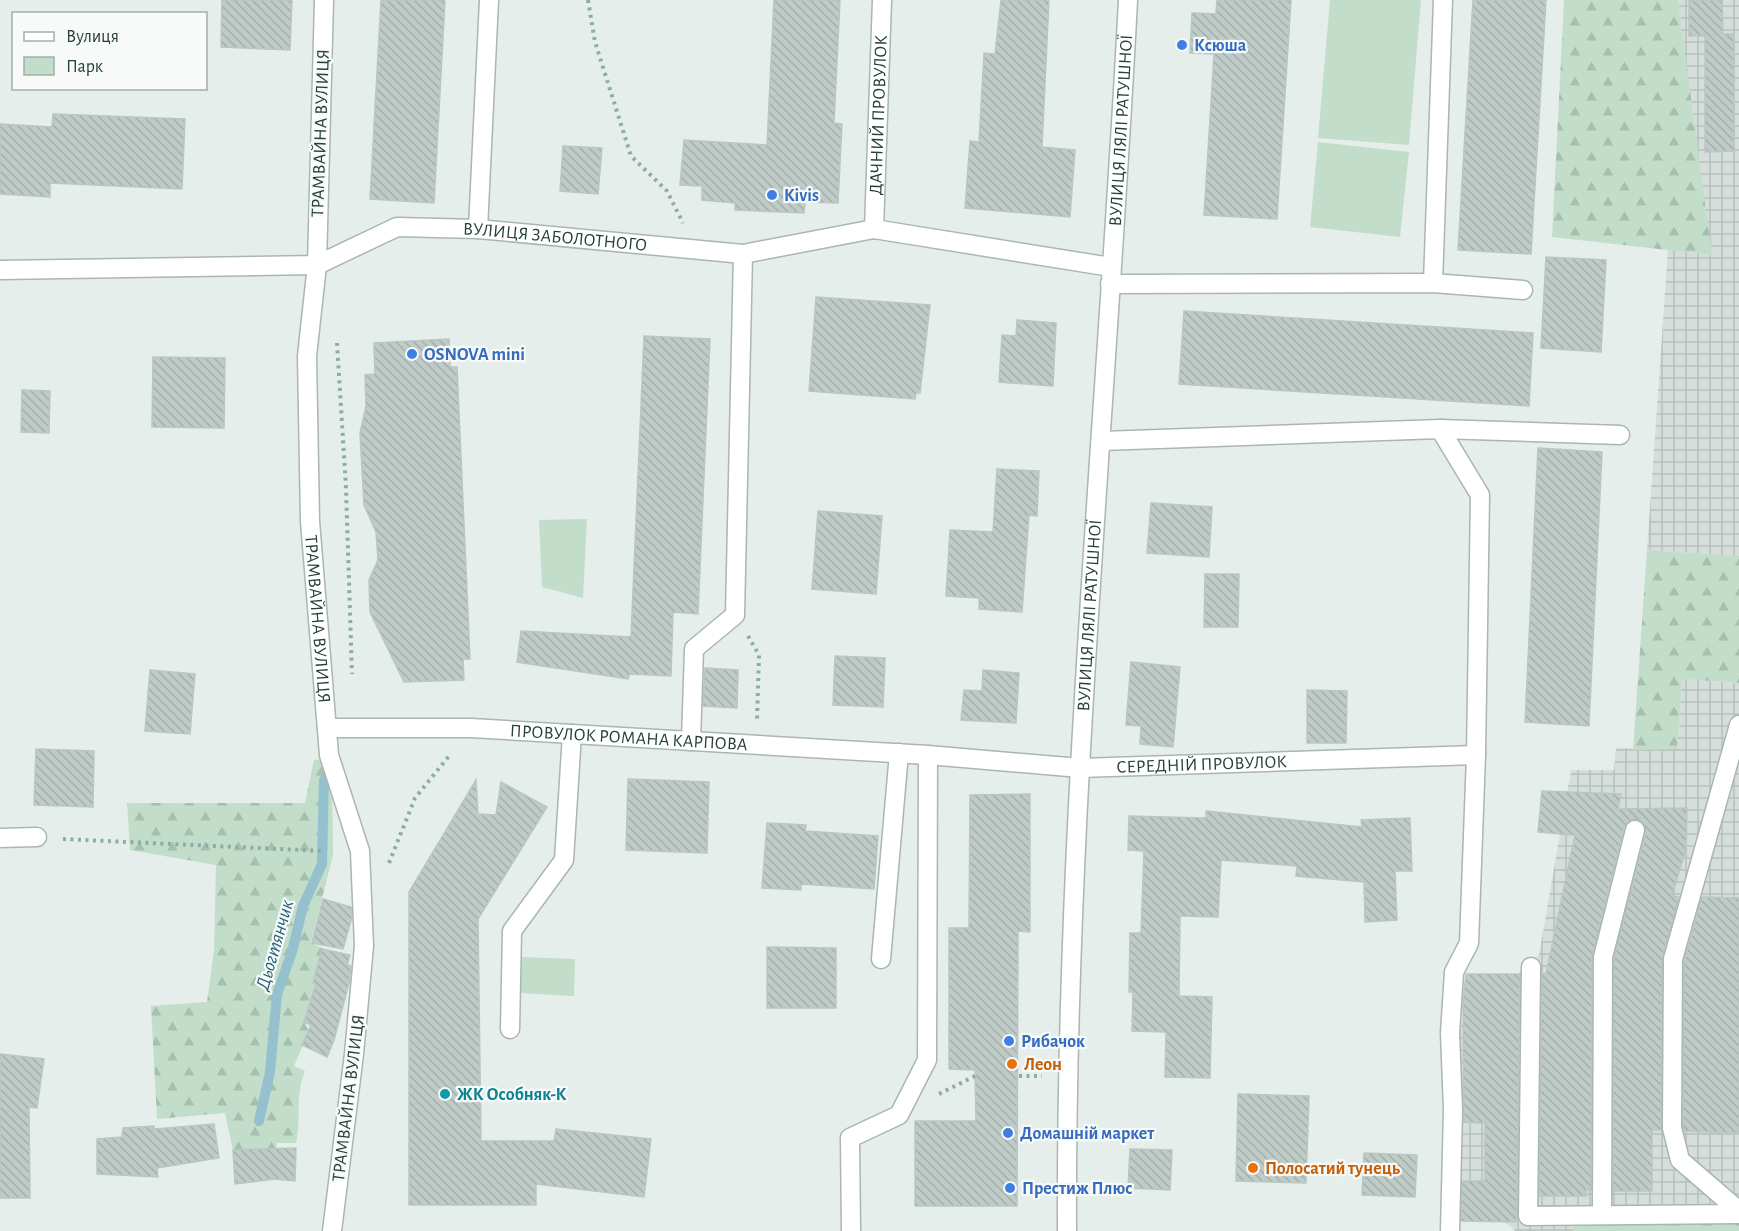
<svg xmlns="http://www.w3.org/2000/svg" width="1739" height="1231" font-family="'Alegreya Sans',sans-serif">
<defs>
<pattern id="industrial-grid" width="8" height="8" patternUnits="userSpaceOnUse" patternTransform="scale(1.5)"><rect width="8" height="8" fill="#d5deda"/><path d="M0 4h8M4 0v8" fill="none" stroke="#b7c0bc"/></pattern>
<pattern id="forest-firs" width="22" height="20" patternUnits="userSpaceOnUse" patternTransform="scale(1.5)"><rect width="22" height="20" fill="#c2ddca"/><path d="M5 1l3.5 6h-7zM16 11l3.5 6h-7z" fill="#a7bfae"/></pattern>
<pattern id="building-back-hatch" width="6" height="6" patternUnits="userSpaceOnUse" patternTransform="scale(1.5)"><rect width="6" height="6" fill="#bfcbc7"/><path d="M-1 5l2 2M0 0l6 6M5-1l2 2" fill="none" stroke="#a4afac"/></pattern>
</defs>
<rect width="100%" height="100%" fill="#e6eeeb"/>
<g fill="url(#industrial-grid)">
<polygon points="1678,0 1739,0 1739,556 1647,550 1668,250 1711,255"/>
<polygon points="1682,679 1739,683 1739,1214 1577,1216 1573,1231 1515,1231 1450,1174 1450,1033 1539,955 1571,770 1614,770 1616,748 1677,749"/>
</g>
<g fill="url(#forest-firs)">
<polygon points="1564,0 1678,0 1712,255 1552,237"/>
<polygon points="1647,550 1739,556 1739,683 1682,679 1677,749 1633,750"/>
<path d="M323 759 332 783 333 855 311 942 323 949 314 983 318 987 304 1022 309 1031 294 1066 305 1071C294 1099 302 1117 296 1143H277L275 1156 233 1150 225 1113 157 1119 151 1006 207 1002 214 950 216 865 130 850 127 803H305L314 760Z"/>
<polygon points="1739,1214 1739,1231 1573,1231 1576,1216"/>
</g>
<g fill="#c2ddca">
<polygon points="1330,0 1421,0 1409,145 1318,138"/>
<polygon points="1318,142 1409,152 1400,237 1310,227"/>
<polygon points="587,519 583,598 542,587 539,520"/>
<polygon points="522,957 575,959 574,996 520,993"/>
</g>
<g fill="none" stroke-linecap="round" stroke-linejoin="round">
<polyline stroke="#94c1cd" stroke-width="10" points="259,1121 270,1072 277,994 292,952 303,906 322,864 324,780"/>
</g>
<g fill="url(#building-back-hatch)" stroke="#b9c7c2" stroke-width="1.5">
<polygon points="222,0 292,0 290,50 221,47"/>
<polygon points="381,0 445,0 434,203 370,199"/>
<polygon points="774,0 840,0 834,123 842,124 838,203 805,202 804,213 735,210 735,203 702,200 702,186 680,185 684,140 767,145"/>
<polygon points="1001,0 1049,0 1042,147 1075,150 1070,217 965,208 970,141 979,142 984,53 995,54"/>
<polygon points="1217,0 1291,0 1277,219 1204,215 1214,54 1190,53 1192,13 1216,14"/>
<polygon points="1473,0 1546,0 1531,254 1458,250"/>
<polygon points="1689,0 1722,0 1723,34 1734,34 1734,151 1705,152 1705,36 1689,36"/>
<polygon points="53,114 185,119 182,189 50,183 50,197 0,194 0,124 52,127"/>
<polygon points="563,146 602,148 598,194 560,191"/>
<polygon points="1546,257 1606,260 1601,352 1541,348"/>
<polygon points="816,297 930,305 920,393 916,393 915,399 809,391"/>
<polygon points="1184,311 1533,333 1529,406 1179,384"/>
<polygon points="1017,320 1056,323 1053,386 999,382 1002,335 1016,336"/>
<polygon points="644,336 710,339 698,614 673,612 671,676 630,674 628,679 517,662 521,631 631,637"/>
<polygon points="449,339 450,367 457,367 470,659 463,659 464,680 404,682 370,612 369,580 378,560 376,532 364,505 360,433 366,406 365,375 375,374 374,343"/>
<polygon points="153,357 225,358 224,428 152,427"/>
<polygon points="22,390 50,391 49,433 21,432"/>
<polygon points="1538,448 1602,452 1589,726 1525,722"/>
<polygon points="997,469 1039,471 1037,516 1029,515 1022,612 979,609 979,598 946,596 950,530 993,532"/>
<polygon points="1151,503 1212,507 1209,557 1147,553"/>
<polygon points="818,511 882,516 876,594 812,589"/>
<polygon points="1205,574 1239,574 1238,627 1204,627"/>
<polygon points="835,656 885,658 883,707 833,705"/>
<polygon points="1131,662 1180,667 1173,747 1140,744 1141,726 1126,725"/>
<polygon points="705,668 738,670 737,708 703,706"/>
<polygon points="150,670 195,674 190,734 145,731"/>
<polygon points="983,670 1019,673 1016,723 961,720 964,690 982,691"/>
<polygon points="1307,690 1347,691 1346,743 1307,743"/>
<polygon points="36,749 94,751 93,807 34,805"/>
<polygon points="628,779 709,782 707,853 626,850"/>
<polygon points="476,780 478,814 496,815 501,782 547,807 478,919 481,1141 554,1141 556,1129 651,1139 644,1197 536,1184 536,1205 409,1205 409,892"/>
<polygon points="1542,791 1621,794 1618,809 1687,808 1686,849 1672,896 1679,897 1662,959 1661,1130 1652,1130 1652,1191 1613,1191 1614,958 1646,832 1643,822 1633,819 1624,827 1592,957 1591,1190 1586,1190 1586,1196 1539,1196 1542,974 1546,974 1575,835 1538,832"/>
<polygon points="1030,794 1030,932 1018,931 1017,1206 915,1206 915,1121 976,1121 975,1070 949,1069 949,928 969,928 970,795"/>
<polygon points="1206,811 1362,827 1361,820 1410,818 1412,871 1395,871 1397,920 1365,922 1364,882 1296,876 1297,866 1221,860 1218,917 1180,916 1179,996 1212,997 1210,1078 1165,1077 1166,1032 1132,1031 1133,992 1129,992 1130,933 1141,933 1144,851 1128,850 1129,816 1206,818"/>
<polygon points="767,823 806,825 805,831 878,836 874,889 801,884 801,890 762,888"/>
<polygon points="1702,897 1739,898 1739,1133 1684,1131 1683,1127 1684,961"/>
<polygon points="323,899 351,907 352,917 343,949 312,943"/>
<polygon points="767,947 836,948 836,1008 767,1008"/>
<polygon points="322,949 350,955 347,965 351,966 349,983 334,1040 327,1057 302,1045 311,1025 304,1022 316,984 313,983"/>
<polygon points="1466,974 1520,974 1516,1222 1461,1221 1462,1181 1485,1181 1485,1123 1464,1122 1463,1002"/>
<polygon points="0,1054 44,1059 37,1108 29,1107 30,1198 0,1198"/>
<polygon points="1238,1094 1309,1096 1306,1183 1236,1181"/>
<polygon points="214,1124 219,1158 157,1168 158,1177 97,1174 97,1139 122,1137 123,1128 154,1126 154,1129"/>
<polygon points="296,1148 295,1181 275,1179 235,1184 233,1150"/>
<polygon points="1130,1149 1172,1150 1170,1190 1128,1188"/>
<polygon points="1364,1153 1417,1155 1415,1197 1362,1195"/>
</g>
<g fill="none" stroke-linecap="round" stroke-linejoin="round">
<g stroke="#a9b6b2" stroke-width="21">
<g id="minor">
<path id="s1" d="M324 0 317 265 307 356 310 521 329 755 360 851 364 946 354 1054 332 1231"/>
<polyline points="478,229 489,0"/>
<path id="s2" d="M874 229 882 0"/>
<path id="s3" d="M0 270 317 265 397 227 478 229 743 254 874 229 1111 267"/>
<polyline points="1433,283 1443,0"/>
<polyline points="1110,284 1433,283 1523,290"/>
<polyline points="1440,429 1480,495 1476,755 1469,943 1454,972 1450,1033 1453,1110 1450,1231"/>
<polyline points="1102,441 1440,429 1620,435"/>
<polyline points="1739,725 1673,959 1672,1128 1680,1160 1739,1211"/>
<path id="s4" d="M327 728H471L928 755 1080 768 1476 755"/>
<polyline points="691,741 694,649 735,615 743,254"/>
<polyline points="0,838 37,837"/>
<polyline points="881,959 899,753"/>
<polyline points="1531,967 1528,1216 1739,1214"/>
<polyline points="510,1029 512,931 564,860 572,734"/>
<polyline points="1602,1215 1603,957 1635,830"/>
<polyline points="851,1231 850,1138 899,1115 927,1060 928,755"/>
<path id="s5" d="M1067 1231C1065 820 1107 410 1128 0"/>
</g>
</g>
<g stroke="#8aaea5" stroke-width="4" stroke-dasharray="3 4.5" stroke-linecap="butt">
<polyline points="588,0 595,42 631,156 667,191 683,223"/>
<polyline points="337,343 346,488 352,674"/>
<polyline points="748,636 759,655 757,719"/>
<polyline points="63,839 323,851"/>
<polyline points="389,863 415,798 449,756"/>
<polyline points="1019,1076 1042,1076"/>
<polyline points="939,1094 975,1076"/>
</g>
<use href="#minor" stroke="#fff" stroke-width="18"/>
</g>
<g fill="#3f7fe0" stroke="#f7faf9" stroke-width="2">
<circle cx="1182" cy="45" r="6"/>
<circle cx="772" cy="195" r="6"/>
<circle cx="412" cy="354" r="6"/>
<circle cx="1009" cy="1041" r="6"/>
<circle cx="1008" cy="1133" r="6"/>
<circle cx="1010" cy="1188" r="6"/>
</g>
<g fill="#e8710a" stroke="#f7faf9" stroke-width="2">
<circle cx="1012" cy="1064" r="6"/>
<circle cx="1253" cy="1168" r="6"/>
</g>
<circle fill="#0f9aa8" stroke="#f7faf9" stroke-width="2" cx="445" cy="1094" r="6"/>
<g text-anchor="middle" stroke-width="4.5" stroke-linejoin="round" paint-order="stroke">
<g font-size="18" font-weight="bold" fill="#366cbe" stroke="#f7faf9" text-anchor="start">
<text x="1194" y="51">Ксюша</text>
<text x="784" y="201">Kivis</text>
<text x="424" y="360">OSNOVA mini</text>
<text x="1021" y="1047">Рибачок</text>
<text x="1020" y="1139">Домашній маркет</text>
<text x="1022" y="1194">Престиж Плюс</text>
</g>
<g font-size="18" fill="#263f39" stroke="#f7faf9">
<text dy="6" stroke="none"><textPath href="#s2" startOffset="114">ДАЧНИЙ ПРОВУЛОК</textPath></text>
<text dy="6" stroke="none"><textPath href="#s5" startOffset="1102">ВУЛИЦЯ ЛЯЛІ РАТУШНОЇ</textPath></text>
<text transform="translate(320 133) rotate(-88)" y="6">ТРАМВАЙНА ВУЛИЦЯ</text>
<text dy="6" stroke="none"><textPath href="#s3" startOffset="564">ВУЛИЦЯ ЗАБОЛОТНОГО</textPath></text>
<text dy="6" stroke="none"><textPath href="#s5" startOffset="616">ВУЛИЦЯ ЛЯЛІ РАТУШНОЇ</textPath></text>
<text dy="6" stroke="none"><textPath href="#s1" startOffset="620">ТРАМВАЙНА ВУЛИЦЯ</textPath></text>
<text dy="6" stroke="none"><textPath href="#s4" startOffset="302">ПРОВУЛОК РОМАНА КАРПОВА</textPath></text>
<text dy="6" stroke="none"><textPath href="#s4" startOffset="876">СЕРЕДНІЙ ПРОВУЛОК</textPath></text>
<text transform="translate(348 1098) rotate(-83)" y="6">ТРАМВАЙНА ВУЛИЦЯ</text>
</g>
<g font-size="18" font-weight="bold" fill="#c56008" stroke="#f7faf9" text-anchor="start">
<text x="1024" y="1070">Леон</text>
<text x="1265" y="1174">Полосатий тунець</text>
</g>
<g font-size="18" font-weight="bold" fill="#0d838f" stroke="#f7faf9" text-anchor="start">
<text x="457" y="1100">ЖК Особняк-К</text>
</g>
<g font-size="20" font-style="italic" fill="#256476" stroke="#f7faf9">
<text transform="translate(274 945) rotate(-74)" y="7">Дьогтянчик</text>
</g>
</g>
<rect x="12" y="12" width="195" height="78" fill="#f7faf9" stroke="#a3afac" stroke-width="1.5"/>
<rect x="24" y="32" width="30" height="9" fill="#ffffff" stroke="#a3afac" stroke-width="1.5"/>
<text x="66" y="42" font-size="18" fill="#263f39">Вулиця</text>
<rect x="24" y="57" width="30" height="18" fill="#c2ddca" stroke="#a3afac" stroke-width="1.5"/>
<text x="66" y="72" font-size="18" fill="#263f39">Парк</text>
</svg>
